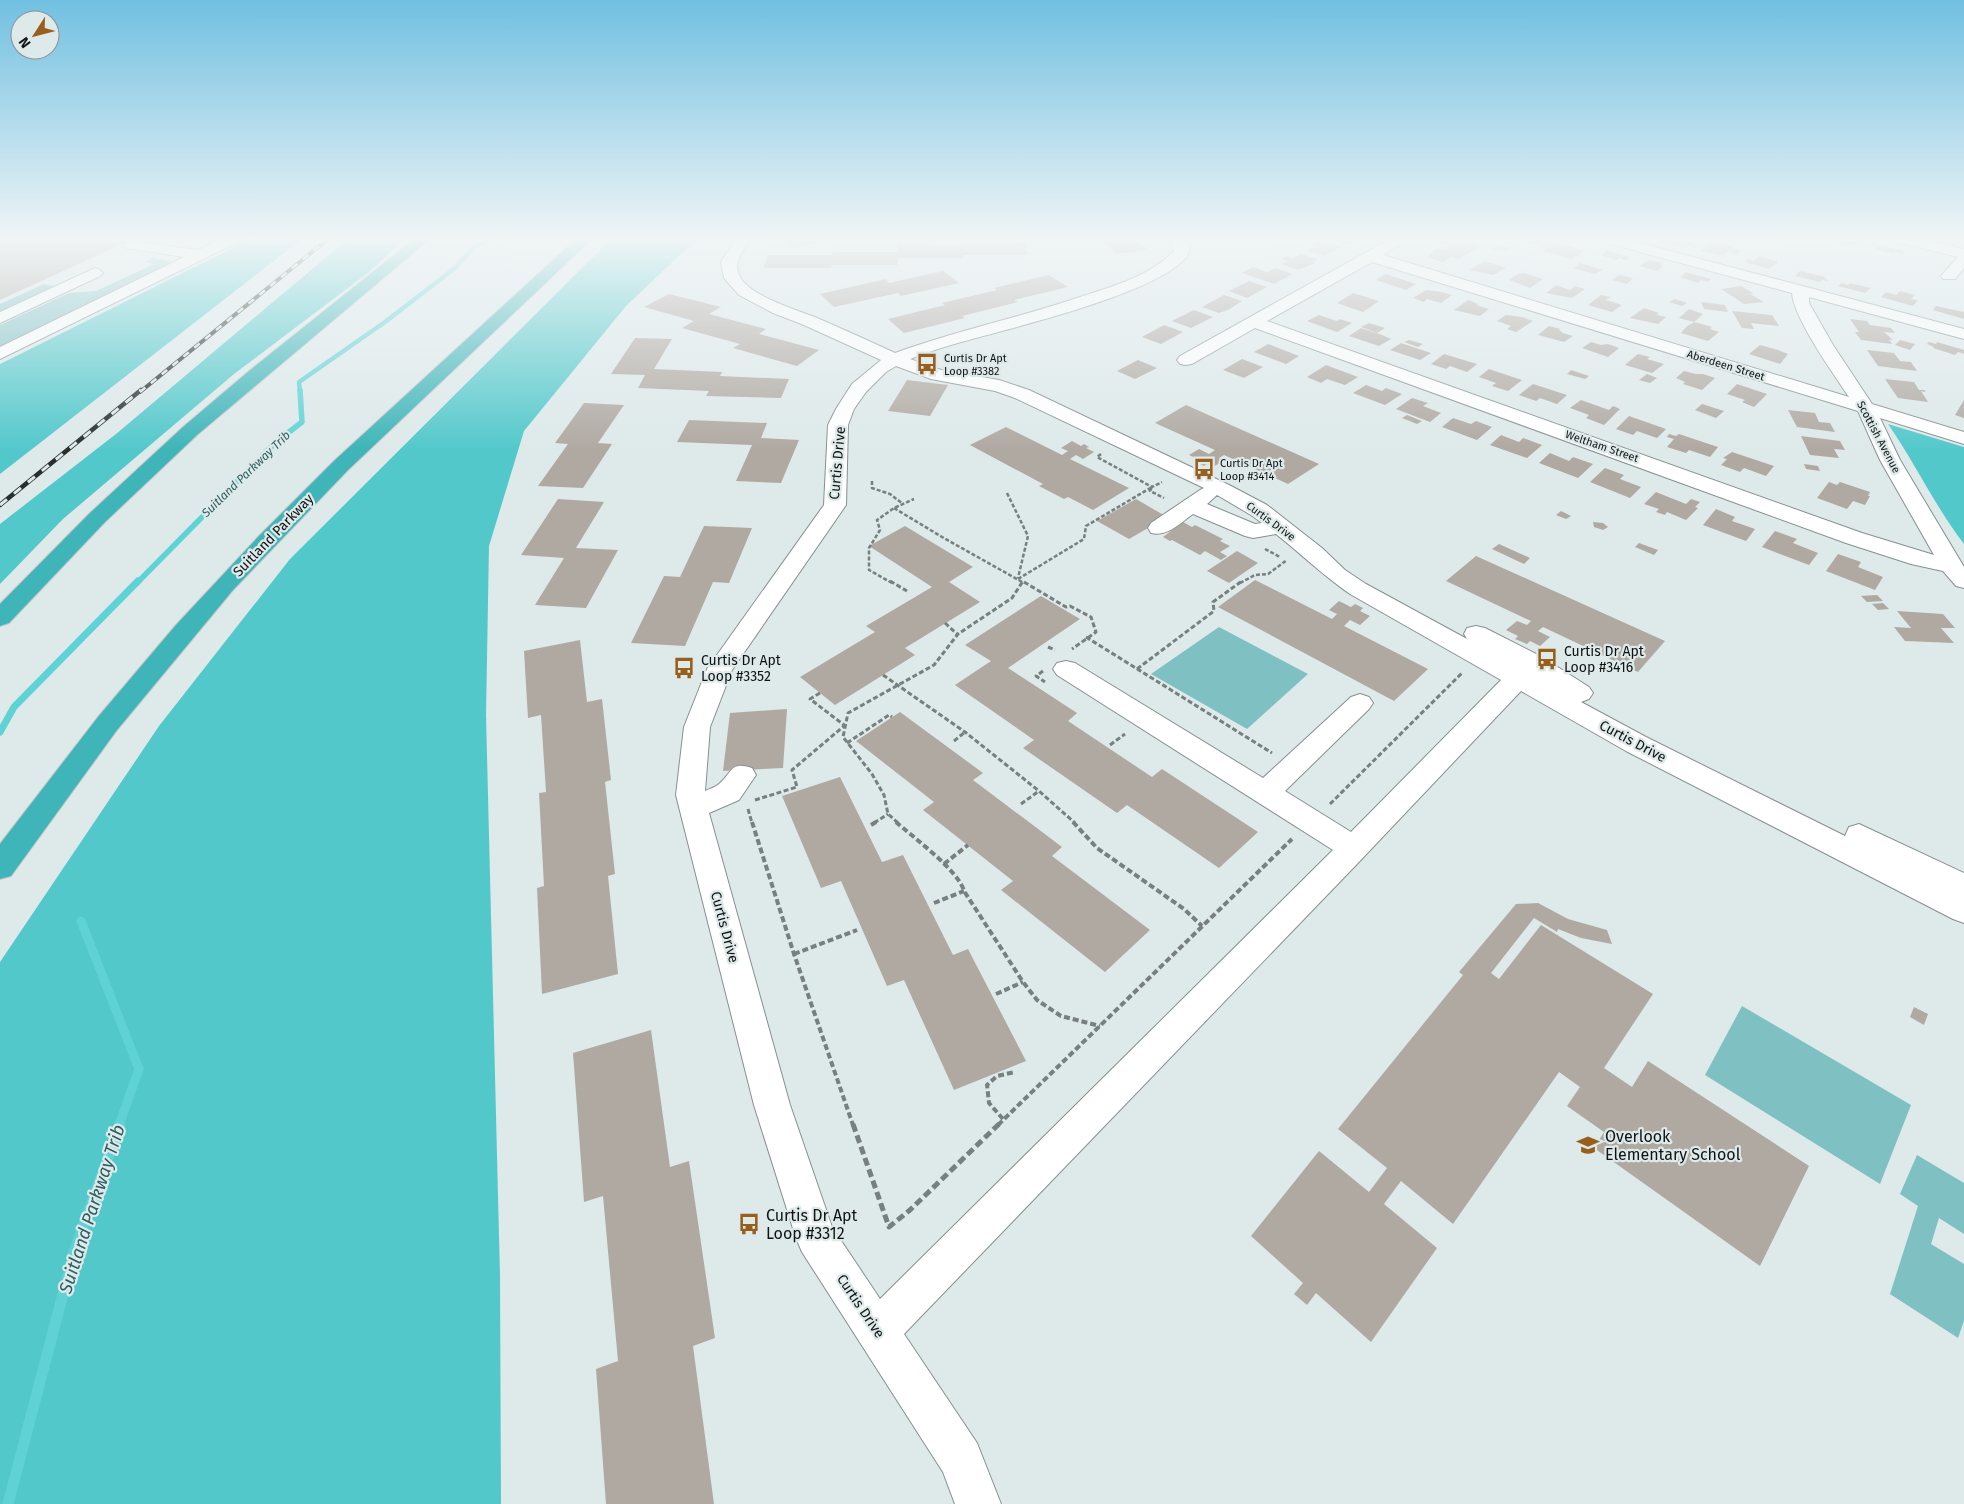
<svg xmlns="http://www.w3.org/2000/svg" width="1964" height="1504" font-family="'Fira Sans',sans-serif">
<rect width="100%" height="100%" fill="#dee9ea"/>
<g fill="#7fc1c3">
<polygon points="152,258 169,261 171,263 166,267 0,349 0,325 69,293 96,291 154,264 145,262"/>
<polygon points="44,284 54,286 54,288 0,315 0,304"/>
<polygon points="1219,627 1308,674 1247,729 1151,674"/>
<polygon points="1742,1006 1911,1105 1880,1184 1705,1075"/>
<polygon points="1917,1155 1964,1183 1964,1234 1939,1218 1931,1244 1964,1264 1964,1321 1958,1338 1890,1294 1918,1206 1900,1194"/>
</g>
<g fill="#53c8cb">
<polygon points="251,239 302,239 0,474 0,364"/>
<polygon points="348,239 405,239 369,272 234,374 63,519 0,584 0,524 116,434"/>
<polygon points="611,239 700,239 683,252 626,306 524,431 489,546 486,715 500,1275 501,1504 0,1504 0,962 159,726 290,559"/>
<path d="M1888 424 1964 447V544C1935 506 1915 463 1888 424Z"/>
</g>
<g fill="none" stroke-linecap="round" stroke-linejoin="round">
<polyline stroke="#5fd2d6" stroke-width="4.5" points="300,392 299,382 385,322 455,268 475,246 491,239"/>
<polyline stroke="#5fd2d6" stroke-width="5.5" points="137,583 276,442 302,422 300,390"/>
<polyline stroke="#5fd2d6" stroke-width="7" points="0,732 14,707 138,581"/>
<polyline stroke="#5fd2d6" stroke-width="9" points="81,921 139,1069 119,1125"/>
<polyline stroke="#5fd2d6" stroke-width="11" points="8,1504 74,1252 120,1124"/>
</g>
<g fill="#b0a9a2">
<polygon points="0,239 133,239 0,300"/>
<polygon points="786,239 833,239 833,240 791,247"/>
<polygon points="1101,239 1135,239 1148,250 1117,254"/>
<polygon points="1331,239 1360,239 1349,245"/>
<polygon points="1444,239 1461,239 1481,245 1477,247 1480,247 1458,259 1451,257 1443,262 1427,257 1434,250 1450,247 1447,246 1449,245 1439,242"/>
<polygon points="1516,239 1547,240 1585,251 1572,259 1543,251 1547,248"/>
<polygon points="1665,239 1689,239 1687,241 1700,245 1696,248 1688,246 1685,248 1663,241"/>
<polygon points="1835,239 1855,239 1862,241 1857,245 1851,243 1848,246 1835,243 1838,241"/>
<polygon points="1316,240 1323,242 1341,247 1324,256 1306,251 1315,246 1309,244"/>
<polygon points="1711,241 1734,247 1733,248 1741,250 1736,255 1727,252 1723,256 1701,251"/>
<polygon points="961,242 1026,242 1027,255 963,255 963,258 899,258 897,265 832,265 831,268 763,268 768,255 832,255 833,252 897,252 898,244 961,245"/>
<polygon points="1500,245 1511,248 1507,251 1491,249"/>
<polygon points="1879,245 1905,251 1902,254 1896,252 1894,254 1874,249"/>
<polygon points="1608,250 1612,252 1630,257 1626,260 1619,258 1617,260 1600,255"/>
<polygon points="1301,254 1318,259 1313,262 1316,263 1298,270 1281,264 1288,261 1281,259 1286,256 1292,258"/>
<polygon points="1759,256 1778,262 1769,269 1744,262 1748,259 1754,261"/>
<polygon points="1650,260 1663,264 1661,265 1663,266 1657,271 1639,266"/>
<polygon points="1485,261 1506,268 1493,275 1469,270"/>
<polygon points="1580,263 1603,270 1595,274 1573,268"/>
<polygon points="1253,267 1267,272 1275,268 1293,274 1274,284 1242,273"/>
<polygon points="943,271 959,283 901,296 898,293 834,307 820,294 886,279 889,283"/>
<polygon points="1800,271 1826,277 1824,278 1828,280 1828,281 1822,280 1820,282 1795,276"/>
<polygon points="1686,272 1711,279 1708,282 1701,280 1698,283 1680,277"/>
<polygon points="1524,273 1543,279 1530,288 1509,280 1518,274"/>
<polygon points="1386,274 1416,284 1406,290 1376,280"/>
<polygon points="1049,275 1068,287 1014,300 1018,302 962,316 965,318 904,333 888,319 945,305 942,303 997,290 994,288"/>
<polygon points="1619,275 1633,278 1627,284 1612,280"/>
<polygon points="1249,281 1267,287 1247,298 1229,291"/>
<polygon points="1842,283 1848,285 1850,283 1871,288 1865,293 1838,286"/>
<polygon points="1556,285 1570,290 1575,286 1585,289 1572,298 1546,293"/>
<polygon points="1741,286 1753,293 1750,294 1764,302 1744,304 1721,289"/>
<polygon points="1426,290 1442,292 1452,295 1441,303 1427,299 1424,302 1413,298"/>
<polygon points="1900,291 1915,295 1911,299 1918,300 1913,306 1881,297 1886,292 1896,295"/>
<polygon points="1353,293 1379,301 1363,312 1337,303"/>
<polygon points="669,294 721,307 709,314 766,329 759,334 819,350 797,366 733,348 740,344 682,328 694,321 644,307"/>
<polygon points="1224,295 1242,301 1228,310 1219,313 1202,307"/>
<polygon points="1601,295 1611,297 1606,300 1622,305 1612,312 1588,305"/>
<polygon points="1675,299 1687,303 1682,306 1669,302"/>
<polygon points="1468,300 1478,304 1477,305 1479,306 1489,309 1480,316 1454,310"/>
<polygon points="1701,302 1725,305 1728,312 1704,309"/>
<polygon points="1936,306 1964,312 1964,319 1933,310"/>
<polygon points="1644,308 1659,313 1657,315 1666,317 1658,324 1630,318"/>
<polygon points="1689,309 1703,314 1694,322 1679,318"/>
<polygon points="1194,310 1213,317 1191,328 1172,321"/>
<polygon points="1732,311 1772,315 1779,326 1751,323 1754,329 1742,328"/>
<polygon points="1319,315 1337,321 1340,319 1352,323 1337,332 1307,321"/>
<polygon points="1506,315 1522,317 1533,321 1516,332 1507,329 1511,326 1497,321"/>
<polygon points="1850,319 1867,321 1870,325 1891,328 1895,333 1884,332 1893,340 1889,340 1892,344 1861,340 1855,332 1859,332"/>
<polygon points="1695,322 1712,327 1710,329 1719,332 1708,341 1681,333 1687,326"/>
<polygon points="1369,323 1385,328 1377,333 1361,327"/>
<polygon points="1164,325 1183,332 1161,344 1142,337"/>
<polygon points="1549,326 1560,329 1559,330 1563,333 1573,336 1564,342 1538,335"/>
<polygon points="1361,328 1382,335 1391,339 1379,346 1349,336"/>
<polygon points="635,338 672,339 654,369 722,372 720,376 789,379 781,398 706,396 709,391 638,388 645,375 611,374"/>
<polygon points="1409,340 1423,344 1418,347 1404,342"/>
<polygon points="1900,340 1915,344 1910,350 1895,345"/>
<polygon points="1591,342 1601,345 1608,344 1619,348 1608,357 1582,348"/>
<polygon points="1929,342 1936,344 1937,342 1964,350 1964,354 1958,352 1955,355 1933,348 1934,347 1927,344"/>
<polygon points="1401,343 1431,353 1420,360 1390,350"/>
<polygon points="1268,344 1299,356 1286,364 1254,352"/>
<polygon points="1760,345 1778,350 1788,354 1780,364 1749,354"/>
<polygon points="1867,350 1894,353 1900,361 1911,362 1917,371 1878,366"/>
<polygon points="1444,354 1477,364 1467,372 1450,366 1446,369 1431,364"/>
<polygon points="1638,354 1650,357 1647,359 1664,364 1652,373 1625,365"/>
<polygon points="1242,359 1263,367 1244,378 1223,370"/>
<polygon points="1138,360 1157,368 1135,379 1117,371"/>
<polygon points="1326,365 1358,377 1345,385 1327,379 1321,383 1307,377"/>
<polygon points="1489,369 1522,380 1508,391 1492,386 1496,383 1479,377"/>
<polygon points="1571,370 1589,376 1585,379 1567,374"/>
<polygon points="1684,371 1696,374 1703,374 1715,378 1702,390 1683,384 1685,382 1676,378"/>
<polygon points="1647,374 1657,378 1650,383 1639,380"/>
<polygon points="1885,379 1914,382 1919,390 1925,390 1925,392 1921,391 1928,402 1898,398"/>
<polygon points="907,380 948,385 930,416 888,411"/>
<polygon points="1533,384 1567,395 1557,404 1540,398 1536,401 1519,395"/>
<polygon points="1737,384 1767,394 1754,407 1742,402 1745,400 1727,394"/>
<polygon points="1366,385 1382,391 1386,388 1402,394 1385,405 1353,393"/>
<polygon points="1412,398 1428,403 1423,406 1441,413 1430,422 1396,409"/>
<polygon points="1581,400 1609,410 1613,406 1620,409 1604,425 1586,418 1589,415 1570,408"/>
<polygon points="1964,400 1964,418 1955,415"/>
<polygon points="584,403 624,405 598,443 612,444 583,488 538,486 568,444 555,443"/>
<polygon points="1702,404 1724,411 1716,418 1695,410"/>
<polygon points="1186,405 1319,464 1288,484 1224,455 1219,458 1223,461 1213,467 1207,464 1204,466 1196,462 1200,460 1189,455 1199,449 1209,454 1215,450 1155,423"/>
<polygon points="1788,410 1815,413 1819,422 1830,423 1835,432 1797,427"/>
<polygon points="1407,415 1422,421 1417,424 1402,418"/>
<polygon points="1629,416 1666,429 1657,438 1637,431 1633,435 1616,429"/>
<polygon points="1453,418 1471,424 1476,421 1492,427 1477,440 1442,427"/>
<polygon points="689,420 767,423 761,438 799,440 781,483 736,481 752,445 677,442"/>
<polygon points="1006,427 1062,455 1068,451 1061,448 1072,441 1081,446 1084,444 1089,447 1086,448 1094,452 1083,459 1076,455 1070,459 1129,488 1093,510 1068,497 1064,499 1039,486 1043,484 970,445"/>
<polygon points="1669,434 1676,436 1679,434 1718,447 1710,457 1689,450 1686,453 1667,447 1674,439 1667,437"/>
<polygon points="1501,435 1519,442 1523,438 1542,445 1527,458 1490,445"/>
<polygon points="1801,436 1840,441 1845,450 1834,449 1839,458 1810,455"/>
<polygon points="1732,452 1774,466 1766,476 1744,468 1740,472 1721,465 1727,459 1723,458"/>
<polygon points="1550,453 1569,461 1573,457 1593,464 1578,478 1539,463"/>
<polygon points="1804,464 1818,466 1820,471 1806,469"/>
<polygon points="1605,468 1624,475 1620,479 1641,487 1630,498 1590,482"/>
<polygon points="1829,482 1837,485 1840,482 1870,492 1868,496 1870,496 1865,505 1853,501 1847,509 1817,498"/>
<polygon points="1656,492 1686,504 1691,499 1700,502 1695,507 1698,508 1686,520 1667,512 1665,515 1656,512 1659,509 1644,504"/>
<polygon points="558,499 604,502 576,548 618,550 586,608 535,605 564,558 521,555"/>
<polygon points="1136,499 1167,517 1129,539 1097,521"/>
<polygon points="1716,509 1735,517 1732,521 1755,529 1746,541 1703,525"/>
<polygon points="1561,511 1571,516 1566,519 1556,515"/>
<polygon points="1183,522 1192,527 1195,525 1223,539 1220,541 1230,546 1220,552 1227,556 1221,560 1205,551 1200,555 1172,540 1170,541 1163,537"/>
<polygon points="1593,522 1603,523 1608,527 1603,530 1594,527"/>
<polygon points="704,526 752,528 729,583 713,582 685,646 631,643 664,576 680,577"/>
<polygon points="905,526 973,567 949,582 980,602 905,648 915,655 835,705 800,677 875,632 866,626 932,587 869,546"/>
<polygon points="1775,531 1797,539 1793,543 1818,553 1809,565 1762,547"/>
<polygon points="1639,543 1658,550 1654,555 1635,547"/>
<polygon points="1499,544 1530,558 1524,564 1492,549"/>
<polygon points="1237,551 1258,563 1229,583 1207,571"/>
<polygon points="1838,554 1861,562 1858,567 1883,577 1875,590 1826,571"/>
<polygon points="1476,556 1665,641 1638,672 1543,627 1538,631 1550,637 1540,646 1530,641 1527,644 1515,639 1518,636 1506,630 1517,621 1527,625 1531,621 1446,581"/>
<polygon points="1255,580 1332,619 1337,614 1329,610 1339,601 1351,607 1355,604 1363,608 1360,611 1370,616 1360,625 1350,620 1344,626 1428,669 1394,701 1218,607"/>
<polygon points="1877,595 1883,601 1867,602 1861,596"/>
<polygon points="1041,596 1080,619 1008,668 1077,713 1068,721 1152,777 1162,769 1258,832 1219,868 1127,805 1117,813 1023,748 1034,740 955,685 991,661 965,645"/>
<polygon points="1883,603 1889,609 1878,610 1872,604"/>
<polygon points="1897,611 1943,614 1955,628 1941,628 1954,643 1905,641 1894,627 1911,628"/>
<polygon points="580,640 587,702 602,699 611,780 605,782 615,874 608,876 618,974 542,994 537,888 544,886 539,793 546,792 541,715 528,718 524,651"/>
<polygon points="787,709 783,768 723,771 730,713"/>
<polygon points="900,712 983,773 973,780 1062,847 1052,856 1150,930 1105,972 1001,890 1013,881 923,810 934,802 856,741"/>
<polygon points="840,777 882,862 903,855 953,955 968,949 1026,1061 954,1090 904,980 887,986 841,881 821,888 782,796"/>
<polygon points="1538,903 1568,919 1607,930 1612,944 1581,938 1558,929 1557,932 1534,918 1491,973 1499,979 1541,925 1653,994 1604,1068 1632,1087 1648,1061 1809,1166 1760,1266 1594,1148 1604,1132 1567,1106 1580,1087 1559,1072 1453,1224 1401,1181 1384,1204 1437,1248 1371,1342 1316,1293 1307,1305 1294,1294 1303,1283 1251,1236 1319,1151 1369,1192 1387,1168 1338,1129 1463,975 1459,972 1516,904"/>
<polygon points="1914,1007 1928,1014 1924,1025 1910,1017"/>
<polygon points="651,1030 670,1167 689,1161 715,1338 693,1346 714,1504 606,1504 596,1369 618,1361 603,1196 584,1202 573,1053"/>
</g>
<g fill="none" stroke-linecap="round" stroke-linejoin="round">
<g stroke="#869090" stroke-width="2">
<g id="minor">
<polygon points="221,239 240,239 238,242 0,359 0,347 184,257 126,248 124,245 126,242 131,241 198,250"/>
<path d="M736 239H751C743 251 732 262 740 277 750 296 797 310 817 318 843 329 869 341 895 353 957 330 1023 317 1086 295 1117 285 1151 275 1174 251L1171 239H1185L1190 248C1185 288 1002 330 965 341 946 346 928 352 910 359L941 370 999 380 1029 390 1229 485 1267 505 1322 548 1345 570 1366 584 1467 639 1464 634 1467 628 1476 626 1485 628 1542 657 1589 687 1593 693 1589 699 1581 702 1646 737 1845 836 1849 827 1859 824 1964 873V923L1953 919 1626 751 1521 691 1356 865 904 1334 977 1443 1001 1504H955L943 1472 802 1252 796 1238 754 1105 676 795 684 727 707 669 824 505 828 425 836 409 852 384 881 360 804 325 773 313 739 295 724 278 721 262ZM896 366 931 379 995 391 1015 398 1204 488 1200 490 1151 523 1148 528 1151 533C1168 537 1180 523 1193 514L1245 536 1253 538 1276 534C1301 554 1324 576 1350 594L1501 680 1351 832 1285 791 1369 709 1373 703 1369 697 1360 694 1351 697 1263 778 1075 663 1066 661 1057 663 1053 669 1057 675 1333 850 880 1299 832 1227 790 1105 709 813 739 800 756 775 752 768C730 761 733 772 719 784 716 787 709 789 705 791L710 727 732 670 846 505 848 425 854 409 866 392 886 372ZM1217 495 1251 515 1262 523 1255 524 1207 504Z"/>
<path d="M1390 239H1408L1383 255 1849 397C1833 373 1794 319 1792 293L1603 242 1601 239H1625L1964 329V339L1809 297V303L1833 345 1872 404 1964 432V444L1880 418 1900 460 1964 567V588L1956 586 1943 571 1911 564 1846 543 1255 328 1192 364 1186 365 1180 364 1177 360 1180 356ZM1372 262 1858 411 1880 460 1934 555 1862 533 1267 321Z"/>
<polygon points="1894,239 1920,239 1964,249 1964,268 1955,279 1943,279 1941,276 1958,257 1896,242"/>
<polygon points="95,268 100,270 103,273 100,276 0,323 0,312"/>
</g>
</g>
<g stroke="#c5c6c6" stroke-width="2">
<g id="highway">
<polygon points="414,239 430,239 197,435 105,522 9,623 0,626 0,604 90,513 183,427 249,371"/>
<polygon points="576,239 592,239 348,470 233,590 117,730 11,876 0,879 0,844 98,717 176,625 258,537 334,461"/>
</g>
</g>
<g stroke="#777f7f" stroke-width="2.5" stroke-dasharray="4 2" stroke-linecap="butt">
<polyline points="1101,454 1097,457 1152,487 1162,482"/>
<polyline points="872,481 872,488 890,494 903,504"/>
<polyline points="1007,493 1028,536 1018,578"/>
<polyline points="894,508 942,537 1024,583"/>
<polyline points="1265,549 1280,557"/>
<polyline points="1018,579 1084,539 1086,526 1152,487 1150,491 1164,498"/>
<polyline points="892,583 869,570 869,548 880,530 877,520 894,508 914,499"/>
<polyline points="1240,583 1255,575 1268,574 1287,560"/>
</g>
<g stroke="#777f7f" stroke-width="3" stroke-dasharray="5 2.5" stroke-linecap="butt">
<polyline points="890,581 907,591"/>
<polyline points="1024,582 1066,607 1070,606 1091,617 1096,632 1072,649"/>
<polyline points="945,623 957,634"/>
<polyline points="1086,637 1272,753"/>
<polyline points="1048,647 1055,650"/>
<polyline points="1137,669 1214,611 1213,602 1242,581"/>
<polyline points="1043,671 1036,676 1045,682"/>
<polyline points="883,675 965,732 1039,791 1075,823"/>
<polyline points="820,693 810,699 844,725"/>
<polyline points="954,741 965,732"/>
<polyline points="847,743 889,715 892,717"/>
<polyline points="1110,745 1125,734"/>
<polyline points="755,800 797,787 792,770 844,726"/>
<polyline points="1021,804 1039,791"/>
<polyline points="1330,804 1462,673"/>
<polyline points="748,809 752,823"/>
<polyline points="874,823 888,814"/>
<polyline points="898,823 888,814 884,795 872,774 843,737 848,713 934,665 958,634 1012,598 1023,581"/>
</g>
<g stroke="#777f7f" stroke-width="4" stroke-dasharray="6 3" stroke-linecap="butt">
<polyline points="752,822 794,954 853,1125"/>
<path d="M896 822C913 837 959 871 964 891L1023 982 1037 1000 1061 1016 1100 1026"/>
<polyline points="1073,822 1097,848 1184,909 1202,926"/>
<polyline points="871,825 876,822"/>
<polyline points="944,864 968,845"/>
<polyline points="934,903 964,891"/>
<polyline points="794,954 857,930"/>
<polyline points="996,994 1023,982"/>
<polyline points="1003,1119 989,1103 987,1085 997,1076 1015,1072"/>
<polyline points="998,1125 1292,839"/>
</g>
<polyline stroke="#777f7f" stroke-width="5" stroke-dasharray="8 4" stroke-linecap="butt" points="853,1124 889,1227 910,1210 999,1124"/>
<use href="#minor" fill="#fff" fill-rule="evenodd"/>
<use href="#highway" fill="#3fb5b9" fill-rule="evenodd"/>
<g stroke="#292e2e" stroke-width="4">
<polyline id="rail-far1" points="140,392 328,239"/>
</g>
<g stroke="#292e2e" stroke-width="4.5">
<polyline id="rail" points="0,505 141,390"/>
</g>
<use href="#rail-far1" stroke="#dee9ea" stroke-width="2.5" stroke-dasharray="7" stroke-linecap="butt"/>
<use href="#rail" stroke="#dee9ea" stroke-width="3" stroke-dasharray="9" stroke-linecap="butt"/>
</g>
<linearGradient id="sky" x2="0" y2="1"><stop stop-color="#71c0e1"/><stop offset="0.53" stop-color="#f0f5f6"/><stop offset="1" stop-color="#f0f5f6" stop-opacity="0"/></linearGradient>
<rect width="1964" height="450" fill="url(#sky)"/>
<defs>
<g id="bus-bare" transform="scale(1.725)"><path d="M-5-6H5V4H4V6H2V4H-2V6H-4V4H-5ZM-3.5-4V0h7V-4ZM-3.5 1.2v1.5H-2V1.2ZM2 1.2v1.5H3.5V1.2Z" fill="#985f1c" stroke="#dee9ea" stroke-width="2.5" paint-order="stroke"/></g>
<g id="school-bare" transform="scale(1.725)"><path d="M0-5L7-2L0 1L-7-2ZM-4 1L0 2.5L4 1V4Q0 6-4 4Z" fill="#985f1c" stroke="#dee9ea" stroke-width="2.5" paint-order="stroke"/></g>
</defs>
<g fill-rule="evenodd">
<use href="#bus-bare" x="927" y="364"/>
<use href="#bus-bare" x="1204" y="469"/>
<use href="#bus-bare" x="1547" y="659"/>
<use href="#bus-bare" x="684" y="668"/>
<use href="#school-bare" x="1588" y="1145"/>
<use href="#bus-bare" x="749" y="1224"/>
</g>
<g text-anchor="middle" stroke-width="4.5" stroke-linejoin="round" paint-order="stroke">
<g font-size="11" fill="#0f1313" stroke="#dee9ea" text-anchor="start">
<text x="944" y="362">Curtis Dr Apt<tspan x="944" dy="13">Loop #3382</tspan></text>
<text x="1220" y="467">Curtis Dr Apt<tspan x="1220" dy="13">Loop #3414</tspan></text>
</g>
<g font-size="11" fill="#0f1313" stroke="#dee9ea">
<text transform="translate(1726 365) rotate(17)" y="4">Aberdeen Street</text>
<text transform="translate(1879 437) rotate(62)" y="4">Scottish Avenue</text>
<text transform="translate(1602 446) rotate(19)" y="4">Weltham Street</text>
<text transform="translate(1271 521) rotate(36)" y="4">Curtis Drive</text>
</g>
<g font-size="12" font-style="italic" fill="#2c5e5f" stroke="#dee9ea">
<text transform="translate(246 474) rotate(-44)" y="4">Suitland Parkway Trib</text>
</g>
<g font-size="14" fill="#0f1313" stroke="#dee9ea">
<text transform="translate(837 463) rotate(-85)" y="5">Curtis Drive</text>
<text transform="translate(273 535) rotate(-46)" y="5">Suitland Parkway</text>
<text transform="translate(1633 741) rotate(28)" y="5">Curtis Drive</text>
<text transform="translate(725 927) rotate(75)" y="5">Curtis Drive</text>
<text transform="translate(861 1306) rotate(56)" y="5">Curtis Drive</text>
</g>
<g font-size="14" fill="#0f1313" stroke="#dee9ea" text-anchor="start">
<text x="1564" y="656">Curtis Dr Apt<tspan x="1564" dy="16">Loop #3416</tspan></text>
<text x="701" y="665">Curtis Dr Apt<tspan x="701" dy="16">Loop #3352</tspan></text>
</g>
<g font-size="16" fill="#0f1313" stroke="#dee9ea" text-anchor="start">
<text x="1605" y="1142">Overlook<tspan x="1605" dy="18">Elementary School</tspan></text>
<text x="766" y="1221">Curtis Dr Apt<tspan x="766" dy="18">Loop #3312</tspan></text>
</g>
<g font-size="18" font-style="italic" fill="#2c5e5f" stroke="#dee9ea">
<text transform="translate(92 1209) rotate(-72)" y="6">Suitland Parkway Trib</text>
</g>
</g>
<g transform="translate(35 35) rotate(234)"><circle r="24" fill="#dee9ea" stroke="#8b9394"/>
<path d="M0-4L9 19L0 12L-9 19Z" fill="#985f1c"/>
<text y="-8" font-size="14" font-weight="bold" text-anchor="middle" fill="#0f1313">N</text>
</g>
</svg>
